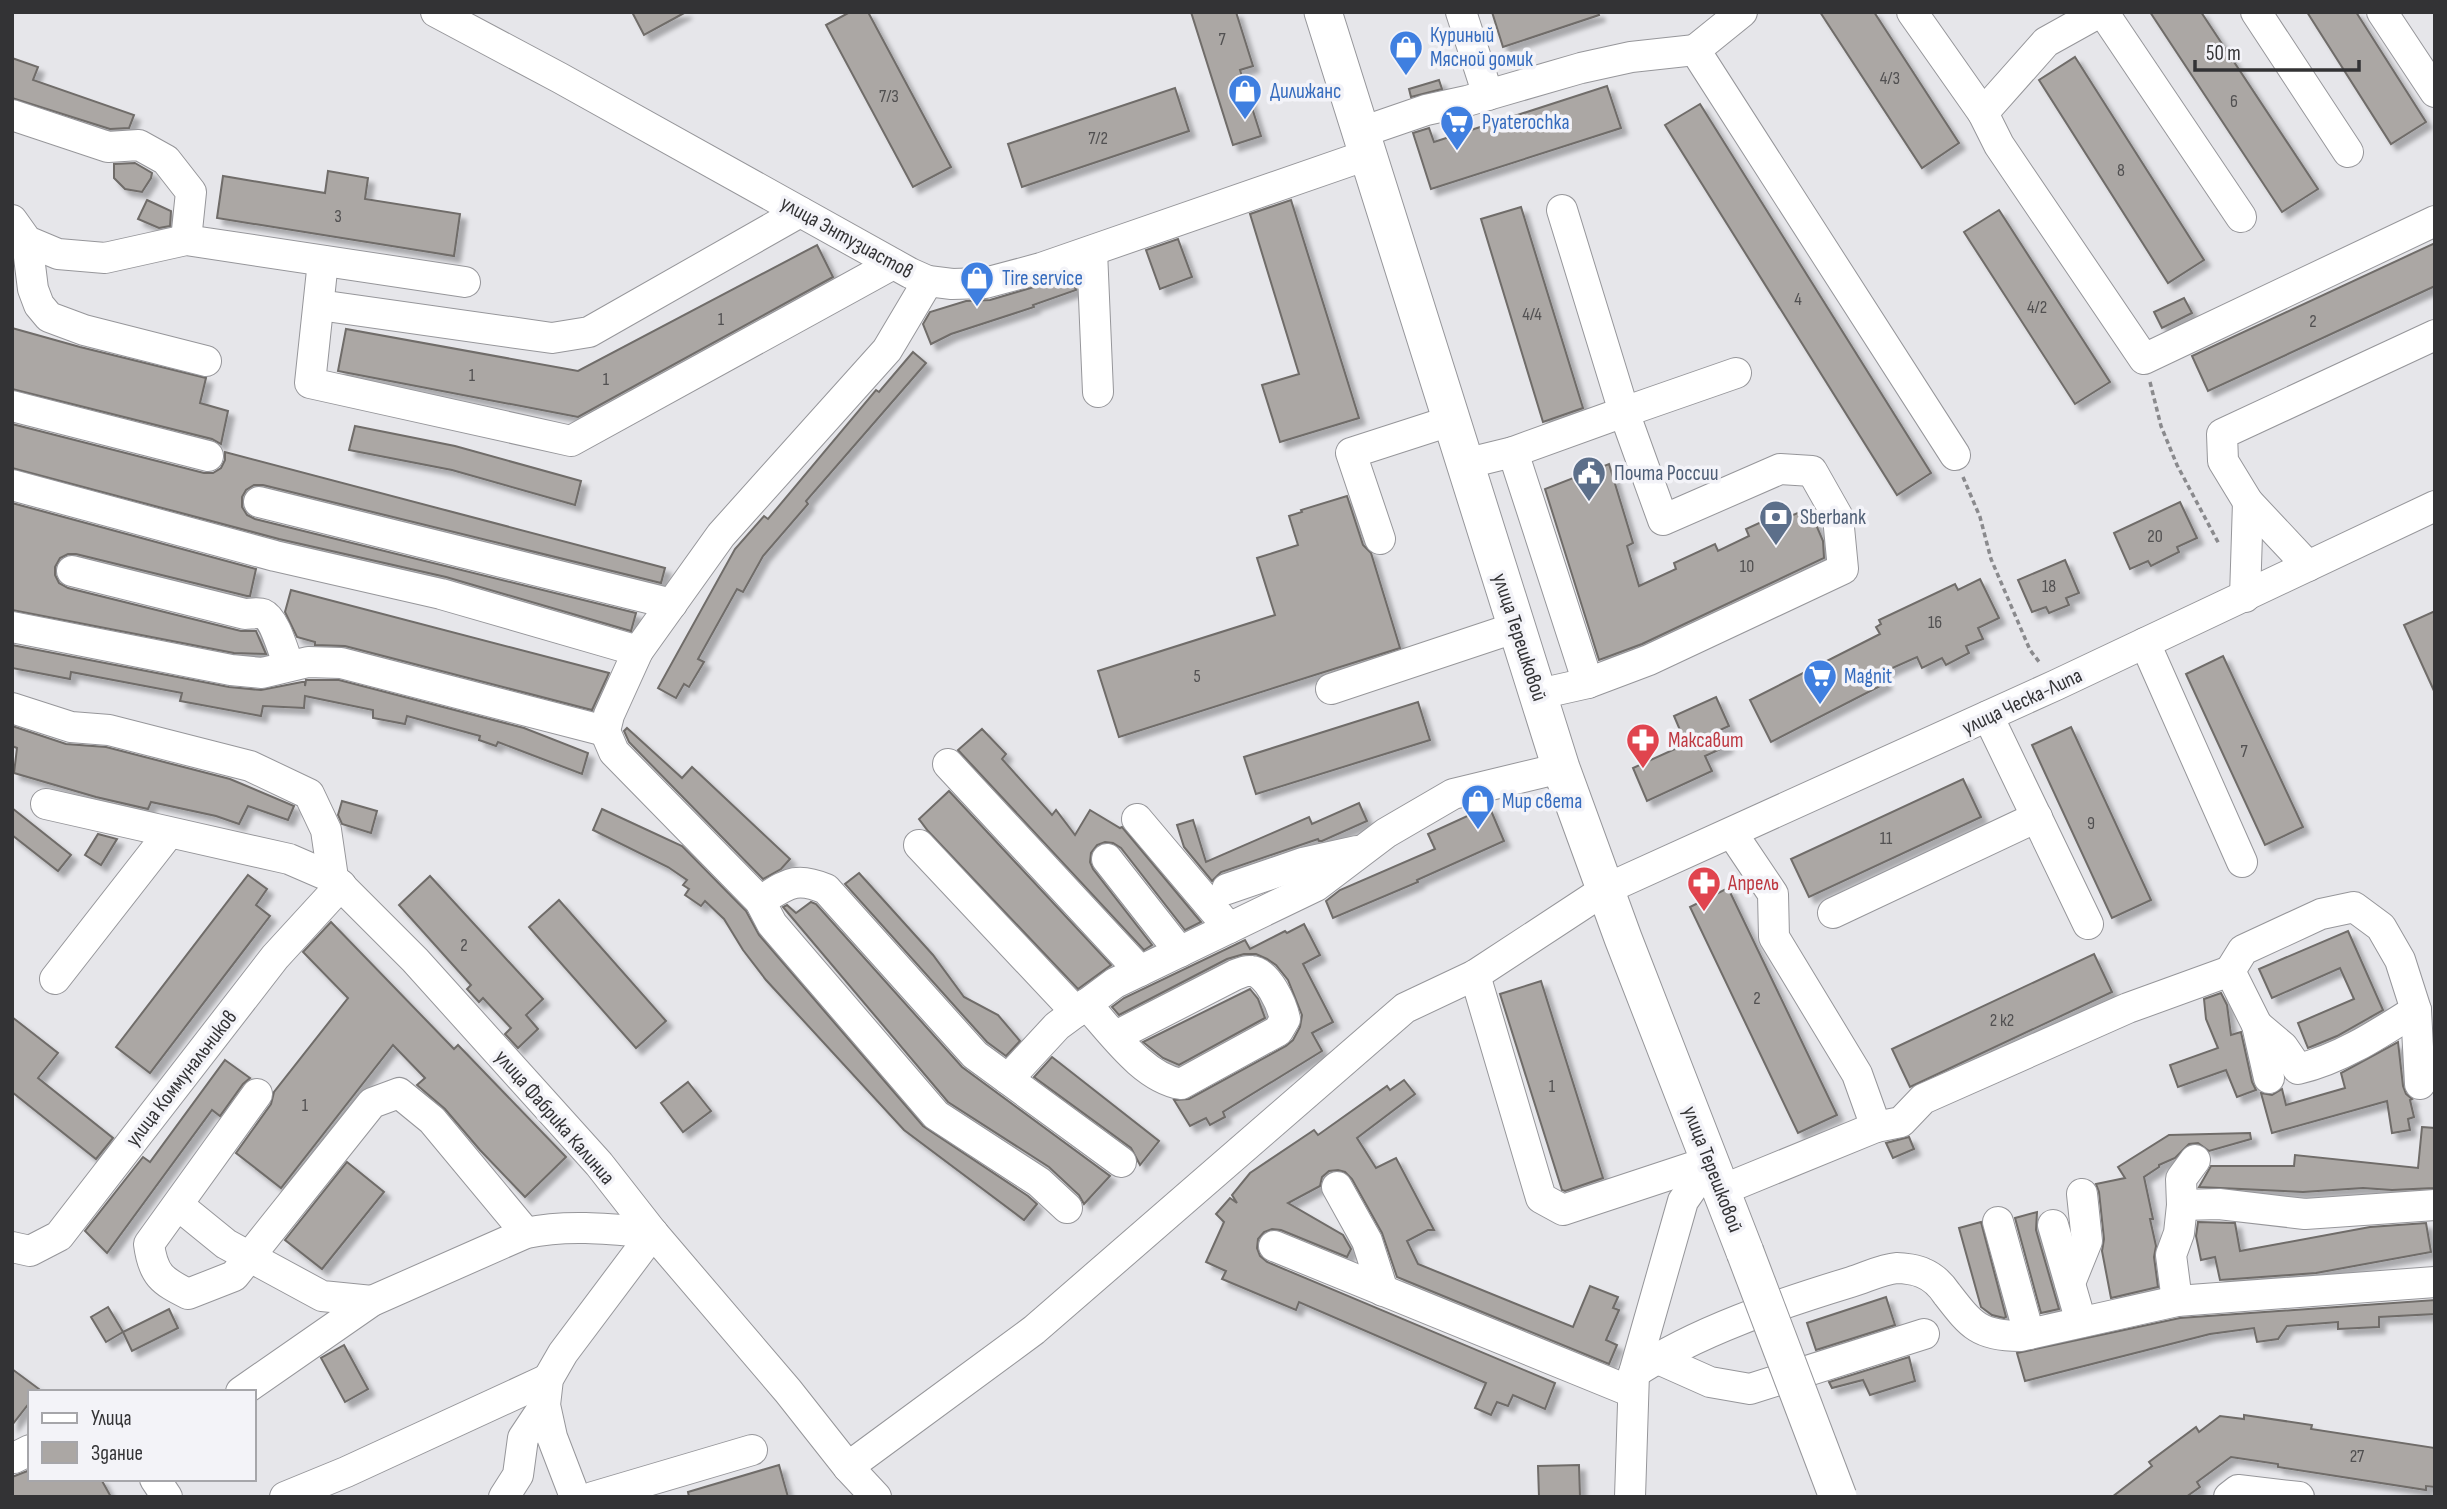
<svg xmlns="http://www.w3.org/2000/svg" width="2447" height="1509" font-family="'Sofia Sans Condensed',sans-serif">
<defs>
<filter id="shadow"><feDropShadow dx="6" dy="6" stdDeviation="2" flood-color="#0004"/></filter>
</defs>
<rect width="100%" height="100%" fill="#e6e6ea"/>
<g fill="#aba7a4" stroke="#6f6c69" stroke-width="2" filter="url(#shadow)">
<polygon points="632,12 686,12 644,35"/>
<polygon points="850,12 868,12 951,167 913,187 826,25"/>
<polygon points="1191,12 1236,12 1253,66 1240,70 1261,136 1233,145"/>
<polygon points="1492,12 1598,12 1599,15 1503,47"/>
<polygon points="1820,12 1874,12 1959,143 1922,168"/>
<polygon points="2150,12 2201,12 2318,189 2282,212"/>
<polygon points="2307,12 2356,12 2426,122 2391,144"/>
<polygon points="2075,57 2204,260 2168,283 2039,80"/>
<polygon points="12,58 38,67 33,80 134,115 129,128 110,129 12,98"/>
<polygon points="1439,80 1442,89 1411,97 1409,89"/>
<polygon points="1607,86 1621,128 1431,189 1413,133 1429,128 1434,142"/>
<polygon points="1175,88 1189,131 1022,187 1008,144"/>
<polygon points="1700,104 1931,473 1897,495 1665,125"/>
<polygon points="135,163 152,173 151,178 142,192 125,189 114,178 114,164"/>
<polygon points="328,171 368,178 365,199 460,214 454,256 217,218 223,176 325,193"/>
<polygon points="147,200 171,211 170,226 159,228 138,219"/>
<polygon points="1291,200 1359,418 1280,442 1262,385 1299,374 1250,214"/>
<polygon points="1521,207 1583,408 1543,422 1481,219"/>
<polygon points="1999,210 2110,382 2075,404 1964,232"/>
<polygon points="1178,239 1192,277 1160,289 1146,250"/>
<polygon points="2435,243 2435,286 2208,391 2192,356"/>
<polygon points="817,245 833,277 578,417 338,371 346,329 578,371"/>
<polygon points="1071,276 1076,290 1033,305 1034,307 951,334 931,344 923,324 930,312 966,301 990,300"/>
<polygon points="2184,298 2192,313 2162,328 2154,312"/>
<polygon points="12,328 80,347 206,378 200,403 228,411 221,444 212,439 12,389"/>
<polygon points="913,352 926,363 806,501 808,504 763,556 743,592 737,589 698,659 704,662 689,687 684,684 676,698 658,688 735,549 764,516 768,519 876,390 879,392"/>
<polygon points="12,424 204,473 213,473 221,468 225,460 225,452 665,568 661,583 263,485 254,485 246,490 242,497 242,507 247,515 255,519 636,613 631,631 446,577 279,539 12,468"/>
<polygon points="355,426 455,446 581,481 575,505 452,470 349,450"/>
<polygon points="1609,464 1633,543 1627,546 1639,586 1676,569 1674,563 1715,544 1718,551 1749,536 1746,529 1788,510 1791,516 1809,508 1823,541 1824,558 1642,644 1599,660 1545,489"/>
<polygon points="1347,496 1363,545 1371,553 1400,648 1119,737 1098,671 1275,615 1257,558 1298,545 1289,516 1302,512 1301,510"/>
<polygon points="2180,502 2197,538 2177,547 2179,552 2151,566 2148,561 2130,569 2114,533"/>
<polygon points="12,503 256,569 250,596 247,596 76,554 68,554 60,558 55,567 55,575 59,583 68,588 241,631 256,631 266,654 234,653 12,610"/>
<polygon points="2065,560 2079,593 2066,598 2069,605 2049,613 2046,607 2032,612 2018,580"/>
<polygon points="1980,579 1999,618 1978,628 1983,639 1966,646 1969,653 1946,665 1942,658 1922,668 1917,657 1881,673 1886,683 1771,742 1750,700 1880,634 1876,627 1881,624 1879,620 1955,584 1958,590"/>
<polygon points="291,590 609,673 592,710 345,646 315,645 315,642 297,637 285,612"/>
<polygon points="2435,611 2435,693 2404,625"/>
<polygon points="12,645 229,687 261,690 302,682 305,682 305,686 306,680 339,680 524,728 588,753 582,774 498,742 496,746 479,740 480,736 407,716 405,724 373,718 373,710 305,696 304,708 263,706 261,716 180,701 182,693 71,672 70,679 12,668"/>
<polygon points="2223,656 2303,827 2265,845 2186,674"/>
<polygon points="1716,697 1729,726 1720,730 1727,746 1705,756 1712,771 1647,801 1633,768 1686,744 1674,716"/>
<polygon points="1418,702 1430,740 1256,794 1244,757"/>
<polygon points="12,726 66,744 106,747 230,779 294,806 288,820 248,806 239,824 216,816 151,802 148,809 96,797 14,773 17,748 12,746"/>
<polygon points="2071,727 2151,900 2112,918 2032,745"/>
<polygon points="627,728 682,778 692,767 790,859 781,869 763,879 629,742 624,731"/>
<polygon points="982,729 1006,754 1002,759 1052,815 1056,810 1075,835 1090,810 1120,828 1122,827 1201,922 1185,930 1121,848 1113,843 1105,842 1097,845 1091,853 1090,862 1093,869 1152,945 1144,950 958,750"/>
<polygon points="1963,779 1981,817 1809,897 1791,859"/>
<polygon points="949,791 1111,965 1078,989 928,831 919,819"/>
<polygon points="342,801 377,811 371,833 342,824 338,815"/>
<polygon points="1359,803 1367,821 1322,841 1319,841 1318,839 1221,872 1212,881 1184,847 1177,825 1193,820 1206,862 1309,817 1312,824"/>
<polygon points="1489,806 1504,841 1417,880 1418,882 1333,918 1326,901 1340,890 1435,849 1428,834"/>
<polygon points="12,808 71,855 58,871 12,835"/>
<polygon points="602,809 682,846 746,911 759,935 923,1126 1028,1196 1037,1204 1024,1220 904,1130 766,980 743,950 724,919 705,901 701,906 685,895 689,889 683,885 687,880 668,867 593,830"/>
<polygon points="98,834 117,839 101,865 85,855"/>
<polygon points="859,873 933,955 964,997 998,1015 1020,1041 1006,1056 987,1042 845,884"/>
<polygon points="248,875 267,889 256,905 270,916 150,1073 116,1047"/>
<polygon points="430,876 543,999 526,1015 538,1029 518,1048 505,1034 511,1028 483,998 479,1002 467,989 471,985 399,905"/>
<polygon points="1728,888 1837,1115 1798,1133 1690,907"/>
<polygon points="559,900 666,1021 636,1048 529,927"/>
<polygon points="811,902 816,904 962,1067 1110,1176 1084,1204 1079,1195 1049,1167 948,1102 783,907 787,905 796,913"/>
<polygon points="331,922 454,1049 458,1045 566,1157 525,1197 480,1150 445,1109 417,1085 425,1078 393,1045 281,1188 236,1153 271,1104 274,1092 348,998 303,952"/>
<polygon points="1304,924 1320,955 1303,964 1333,1022 1312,1033 1322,1051 1223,1112 1225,1117 1210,1125 1206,1118 1190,1126 1174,1100 1189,1099 1286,1046 1293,1040 1300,1027 1302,1015 1288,980 1276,965 1267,959 1256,954 1244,954 1227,959 1119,1015 1112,1007 1124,998 1245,940 1250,949 1285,931 1287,933"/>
<polygon points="2348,931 2383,1010 2337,1036 2308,1048 2298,1023 2354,999 2340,968 2272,998 2259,969"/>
<polygon points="2094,954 2112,992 1910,1087 1892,1049"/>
<polygon points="1541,981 1603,1178 1565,1191 1562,1190 1500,994"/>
<polygon points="1250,989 1258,999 1265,1018 1179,1065 1163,1058 1143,1042"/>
<polygon points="2221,993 2227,1005 2231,1035 2241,1032 2252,1082 2256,1090 2237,1097 2226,1070 2178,1087 2170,1065 2218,1048 2206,1019 2204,999"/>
<polygon points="12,1017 58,1053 38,1078 113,1138 96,1159 12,1092"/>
<polygon points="2398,1042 2403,1086 2406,1094 2412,1099 2410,1100 2414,1117 2408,1119 2410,1130 2392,1133 2387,1101 2272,1133 2261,1093 2272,1095 2282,1089 2286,1105 2345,1088 2341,1073"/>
<polygon points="1052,1057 1159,1141 1140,1165 1131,1148 1034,1077"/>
<polygon points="225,1060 250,1078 243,1084 220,1116 212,1110 107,1253 85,1231 143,1157 150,1162"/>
<polygon points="1404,1080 1415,1094 1357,1138 1376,1168 1396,1158 1434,1230 1428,1230 1407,1241 1418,1264 1573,1327 1590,1286 1618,1297 1613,1308 1619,1310 1606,1340 1617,1345 1609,1364 1397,1277 1382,1233 1352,1179 1345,1172 1338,1170 1329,1171 1322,1177 1320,1186 1288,1203 1343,1235 1351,1249 1347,1257 1281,1230 1272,1229 1264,1232 1258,1239 1257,1248 1260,1256 1267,1262 1555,1383 1545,1409 1513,1395 1508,1406 1497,1402 1491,1415 1475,1408 1486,1383 1299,1302 1296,1310 1222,1279 1226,1271 1206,1262 1224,1222 1216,1214 1230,1198 1237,1203 1232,1195 1250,1173 1314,1130 1318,1135 1387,1086 1390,1090"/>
<polygon points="688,1082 711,1111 683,1132 661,1103"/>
<polygon points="2422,1127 2435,1128 2434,1188 2392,1190 2363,1188 2303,1192 2199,1187 2211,1166 2294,1166 2295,1155 2418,1168"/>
<polygon points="2250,1133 2251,1139 2209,1151 2198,1143 2189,1144 2175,1158 2159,1165 2159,1167 2144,1177 2153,1219 2150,1219 2156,1246 2154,1257 2158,1287 2111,1298 2102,1251 2104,1239 2099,1192 2096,1184 2125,1178 2118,1167 2169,1135"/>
<polygon points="1909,1137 1914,1149 1893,1158 1886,1143"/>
<polygon points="347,1162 384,1192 322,1269 285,1240"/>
<polygon points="2037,1212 2036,1230 2059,1309 2041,1313 2015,1218"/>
<polygon points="1981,1222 2006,1317 2004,1318 1992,1315 1981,1307 1959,1228"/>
<polygon points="2198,1222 2235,1223 2240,1251 2370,1227 2426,1223 2431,1252 2316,1273 2220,1280 2215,1257 2201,1260 2196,1236"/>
<polygon points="1886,1297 1895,1325 1816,1350 1807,1323"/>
<polygon points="2435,1300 2435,1314 2379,1317 2379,1327 2338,1329 2338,1322 2287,1326 2278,1339 2257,1342 2254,1328 2210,1334 2025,1381 2017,1353 2180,1318"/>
<polygon points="108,1307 123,1332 106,1342 91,1317"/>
<polygon points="169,1309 178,1328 132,1351 123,1332"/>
<polygon points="344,1345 368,1389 345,1402 321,1358"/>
<polygon points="1909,1357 1915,1381 1870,1395 1863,1380 1832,1388 1829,1382"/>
<polygon points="12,1369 39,1389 38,1392 30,1392 30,1402 12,1425"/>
<polygon points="2244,1415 2312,1425 2311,1429 2435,1448 2435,1487 2426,1486 2426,1490 2278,1467 2278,1464 2231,1457 2197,1482 2200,1487 2186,1497 2112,1497 2152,1466 2149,1462 2196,1427 2199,1432 2220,1416 2244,1419"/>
<polygon points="779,1465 788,1497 689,1497 688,1492"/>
<polygon points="1579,1465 1580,1497 1539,1497 1538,1466"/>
<polygon points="30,1470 30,1479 101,1479 111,1497 12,1497 12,1477"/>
</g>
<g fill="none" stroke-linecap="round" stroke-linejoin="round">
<g stroke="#96969a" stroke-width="32">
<g id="minor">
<polyline points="436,12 560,78 910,273 928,281 952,284 985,283 1041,268 1367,155"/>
<polyline points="1461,12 1488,95"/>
<polyline points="1742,12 1695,50 1955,455"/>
<polyline points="1912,12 1983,113"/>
<polyline points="2100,12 2046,42 1983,113 1999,145 2144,359 2435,221"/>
<polyline points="2103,12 2241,217"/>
<polyline points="2256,12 2348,152"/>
<polyline points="2382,12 2435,92"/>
<polyline points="12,115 108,147 139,145 166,160 191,192 186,240"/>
<polyline points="1362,132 1426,110 1467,101 1581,68 1631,57 1695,50"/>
<polyline points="12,220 27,241 58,254 105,258 186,240 465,282"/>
<polyline points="27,241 33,289 39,305 49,317 84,330 206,361"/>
<polyline points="1092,251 1098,392"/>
<polyline points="323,261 310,383 571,441 893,264"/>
<polyline points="928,281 887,350 721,535 638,651 609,715 605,731 614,752 760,901 772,924 936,1115 1039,1182 1067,1208"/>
<polyline points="319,305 552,338 589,332 800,212"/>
<polyline points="12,406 208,456"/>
<polyline points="1513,452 1588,683 1649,660 1843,569 1838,517 1812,471 1780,469 1663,520 1624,412 1736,373"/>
<polyline points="1464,464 1513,452 1624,412 1562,210"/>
<polyline points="12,485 275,556 441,594 638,651"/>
<polyline points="259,502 672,604"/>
<polyline points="1380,539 1351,453 1450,421"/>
<polyline points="2308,566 2248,502 2223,461 2222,434 2435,335"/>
<path d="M72 571 245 614C250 614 258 612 263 614 275 619 284 654 289 666"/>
<polyline points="2245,597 2248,502"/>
<polyline points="12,627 231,670 262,673 308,662 341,663 605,731"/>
<polyline points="2145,643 2242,862"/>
<polyline points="1331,689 1517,627"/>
<polyline points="1539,694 1588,683"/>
<polyline points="12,708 71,727 109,730 250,766 309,794 326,830 333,878"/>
<polyline points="1988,716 2088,924"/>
<polyline points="948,764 1140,971"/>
<polyline points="46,804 289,859 333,878 415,960 599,1164 653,1233 788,1391 848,1467 876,1497"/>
<polyline points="1137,819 1229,928"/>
<polyline points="919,845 1076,1012"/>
<polyline points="1107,859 1180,952"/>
<polyline points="1227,889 1303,863 1357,851"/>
<path d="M760 901C788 884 795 876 826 889L975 1055 1121 1162"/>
<polyline points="1833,913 2037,817"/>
<polyline points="1475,975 1541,1198 1563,1210 1711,1161"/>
<polyline points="55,979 169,833"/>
<path d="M1086 1004C1112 1032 1143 1078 1181 1084L1278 1031 1285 1019C1282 1005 1268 972 1251 971 1246 970 1240 973 1235 975L1116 1036"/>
<path d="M2257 1025 2283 1047 2298 1069C2341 1059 2380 1033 2416 1010"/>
<polyline points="2269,1078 2257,1025 2230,971 2243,950 2321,914 2354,907 2381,927 2400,960 2416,1010 2420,1084"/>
<polyline points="1008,1079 1057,1026 1115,983 1316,886 1386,833 1453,794 1561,768"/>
<path d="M257 1094 149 1244C153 1275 162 1281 188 1294L234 1276 372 1103 399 1093 432 1120 526 1233"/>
<polyline points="1876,1127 1901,1122 1923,1099 2128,1008 2230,971"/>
<polyline points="1337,1187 1367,1241 1383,1291"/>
<polyline points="1722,1190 1876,1127 1857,1074 1774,937 1773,894 1732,833"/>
<polyline points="178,1205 226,1244 322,1296 372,1301"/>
<polyline points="2182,1205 2219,1204 2305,1214 2435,1205"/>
<polyline points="1998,1222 2029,1334"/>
<polyline points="2053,1225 2081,1322"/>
<polyline points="1274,1246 1632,1392"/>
<polyline points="12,1247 30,1251 59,1236 275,957 341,885"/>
<polyline points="2070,1283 2087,1241 2082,1194"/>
<polyline points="2177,1301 2171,1255 2179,1233 2182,1205 2181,1179 2195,1160"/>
<polyline points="1656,1358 1710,1382 1750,1389 1924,1334"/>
<path d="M1634 1373C1697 1331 1779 1304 1851 1282 1865 1278 1882 1269 1897 1268 1904 1268 1917 1270 1923 1273 1933 1277 1941 1285 1947 1294 1971 1325 1979 1336 2020 1336L2177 1301 2435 1282"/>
<path d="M241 1392 372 1301 526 1233C568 1224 611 1229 653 1233"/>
<polyline points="14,1458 30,1450"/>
<polyline points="848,1467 1034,1330 1405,1008 1475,975 1606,889 2056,685 2435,506"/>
<polyline points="155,1479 167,1497"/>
<polyline points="285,1497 346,1472 548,1379"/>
<polyline points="504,1497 518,1475 523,1438 545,1405"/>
<polyline points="575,1497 552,1437 545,1405 548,1379 563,1353 653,1233"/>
<polyline points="593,1497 752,1450"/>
<polyline points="1630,1497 1634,1373 1683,1201 1711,1161"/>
<polyline points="2229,1497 2238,1490 2299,1497"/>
</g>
</g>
<g stroke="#96969a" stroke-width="39">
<polyline id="major" points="1323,12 1561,768 1623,938 1745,1252"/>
</g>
<g stroke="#8a8a8d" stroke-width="3.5" stroke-dasharray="5 3.5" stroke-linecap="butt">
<polyline points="2150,382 2161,426 2177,465 2219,544"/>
<polyline points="1963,477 1980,517 1991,559 2030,650 2040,663"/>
</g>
<use href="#minor" stroke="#fff" stroke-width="30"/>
<use href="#major" stroke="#fff" stroke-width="37"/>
<g stroke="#96969a" stroke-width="39" stroke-linecap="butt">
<polyline id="major-bridge" points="1745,1252 1838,1497"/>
</g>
<use href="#major-bridge" stroke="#fff" stroke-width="37"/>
</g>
<defs>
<g id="shop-pin" transform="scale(1.75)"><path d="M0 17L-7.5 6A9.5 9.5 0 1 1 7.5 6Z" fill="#3f7fe0" stroke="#f3f3f8"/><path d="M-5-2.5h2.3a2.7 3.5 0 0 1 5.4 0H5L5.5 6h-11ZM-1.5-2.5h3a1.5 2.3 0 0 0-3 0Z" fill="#fff"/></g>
<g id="supermarket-pin" transform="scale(1.75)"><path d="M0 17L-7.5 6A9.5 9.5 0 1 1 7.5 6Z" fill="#3f7fe0" stroke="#f3f3f8"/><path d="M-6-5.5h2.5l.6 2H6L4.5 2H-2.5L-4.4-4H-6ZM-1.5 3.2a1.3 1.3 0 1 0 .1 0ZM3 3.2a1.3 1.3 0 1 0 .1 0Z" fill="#fff"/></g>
<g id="civic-pin" transform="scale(1.75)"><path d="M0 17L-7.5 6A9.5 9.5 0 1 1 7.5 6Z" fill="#5c6f8a" stroke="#f3f3f8"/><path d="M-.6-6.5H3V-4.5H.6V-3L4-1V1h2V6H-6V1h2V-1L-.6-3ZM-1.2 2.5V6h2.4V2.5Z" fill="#fff"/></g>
<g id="bank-pin" transform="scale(1.75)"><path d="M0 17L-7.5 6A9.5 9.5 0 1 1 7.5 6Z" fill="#5c6f8a" stroke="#f3f3f8"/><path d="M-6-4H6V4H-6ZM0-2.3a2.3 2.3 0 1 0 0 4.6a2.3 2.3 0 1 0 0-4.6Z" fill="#fff"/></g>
<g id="pharmacy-pin" transform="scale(1.75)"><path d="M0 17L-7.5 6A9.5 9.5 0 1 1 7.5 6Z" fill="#e0444e" stroke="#f3f3f8"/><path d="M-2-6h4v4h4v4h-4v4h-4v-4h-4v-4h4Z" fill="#fff"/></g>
</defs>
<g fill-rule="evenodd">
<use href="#shop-pin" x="1406" y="47"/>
<use href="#shop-pin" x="1245" y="91"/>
<use href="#supermarket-pin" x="1457" y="122"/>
<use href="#shop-pin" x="977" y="278"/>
<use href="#civic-pin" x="1589" y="473"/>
<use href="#bank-pin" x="1776" y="517"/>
<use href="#supermarket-pin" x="1820" y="676"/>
<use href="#pharmacy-pin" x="1643" y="740"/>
<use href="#shop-pin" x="1478" y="801"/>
<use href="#pharmacy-pin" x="1704" y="883"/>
</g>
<g text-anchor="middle" stroke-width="7" stroke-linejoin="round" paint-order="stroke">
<g font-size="18" fill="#515051">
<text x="1222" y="45">7</text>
<text x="1890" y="84">4/3</text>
<text x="889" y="102">7/3</text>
<text x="2234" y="107">6</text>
<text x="1098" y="144">7/2</text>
<text x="2121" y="176">8</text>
<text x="338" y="222">3</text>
<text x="1798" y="305">4</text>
<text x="2037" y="313">4/2</text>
<text x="1532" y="320">4/4</text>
<text x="721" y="325">1</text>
<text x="2313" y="327">2</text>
<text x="472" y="381">1</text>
<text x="606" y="385">1</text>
<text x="2155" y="542">20</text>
<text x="1747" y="572">10</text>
<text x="2049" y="592">18</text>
<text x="1935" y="628">16</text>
<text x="1197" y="682">5</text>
<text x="2244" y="757">7</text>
<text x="2091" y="829">9</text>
<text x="1886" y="844">11</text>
<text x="464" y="951">2</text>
<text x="1757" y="1004">2</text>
<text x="2002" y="1026">2 к2</text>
<text x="1552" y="1092">1</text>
<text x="305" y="1111">1</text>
<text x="2357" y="1462">27</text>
</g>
<g font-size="21" fill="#366cbe" stroke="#f3f3f8" text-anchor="start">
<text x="1430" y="42">Куриный<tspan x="1430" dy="24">Мясной домик</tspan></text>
<text x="1270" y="98">Дилижанс</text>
<text x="1482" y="129">Pyaterochka</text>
<text x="1002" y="285">Tire service</text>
<text x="1844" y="683">Magnit</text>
<text x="1502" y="808">Мир света</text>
</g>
<g font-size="21" fill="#333335" stroke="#f3f3f8">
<text transform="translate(847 237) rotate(29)" y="7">улица Энтузиастов</text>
<text transform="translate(1520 637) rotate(72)" y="7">улица Терешковой</text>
<text transform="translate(2022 701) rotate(-25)" y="7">улица Ческа-Липа</text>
<text transform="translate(181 1078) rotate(-52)" y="7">улица Коммунальников</text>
<text transform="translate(555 1117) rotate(49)" y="7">улица Фабрика Калиниа</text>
<text transform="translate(1713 1169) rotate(69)" y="7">улица Терешковой</text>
</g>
<g font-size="21" fill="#4e5e75" stroke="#f3f3f8" text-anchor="start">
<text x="1614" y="480">Почта России</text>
<text x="1800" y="524">Sberbank</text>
</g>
<g font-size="21" fill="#be3a42" stroke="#f3f3f8" text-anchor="start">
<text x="1668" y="747">Максавит</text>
<text x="1728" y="890">Апрель</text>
</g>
</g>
<rect width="2447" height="1509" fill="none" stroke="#333335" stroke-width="28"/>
<rect x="28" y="1390" width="228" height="91" fill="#f3f3f8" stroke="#a6a6aa" stroke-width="2"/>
<rect x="42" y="1413" width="35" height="10" fill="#ffffff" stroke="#a6a6aa" stroke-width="2"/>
<text x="91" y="1425" font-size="21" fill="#333335">Улица</text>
<rect x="42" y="1442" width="35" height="21" fill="#aba7a4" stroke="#a6a6aa" stroke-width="2"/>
<text x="91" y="1460" font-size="21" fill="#333335">Здание</text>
<path d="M2195 60v10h164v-10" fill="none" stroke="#333335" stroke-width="3.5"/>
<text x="2206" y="60" font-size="21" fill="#333335" stroke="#f3f3f8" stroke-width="5" paint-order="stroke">50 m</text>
</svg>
